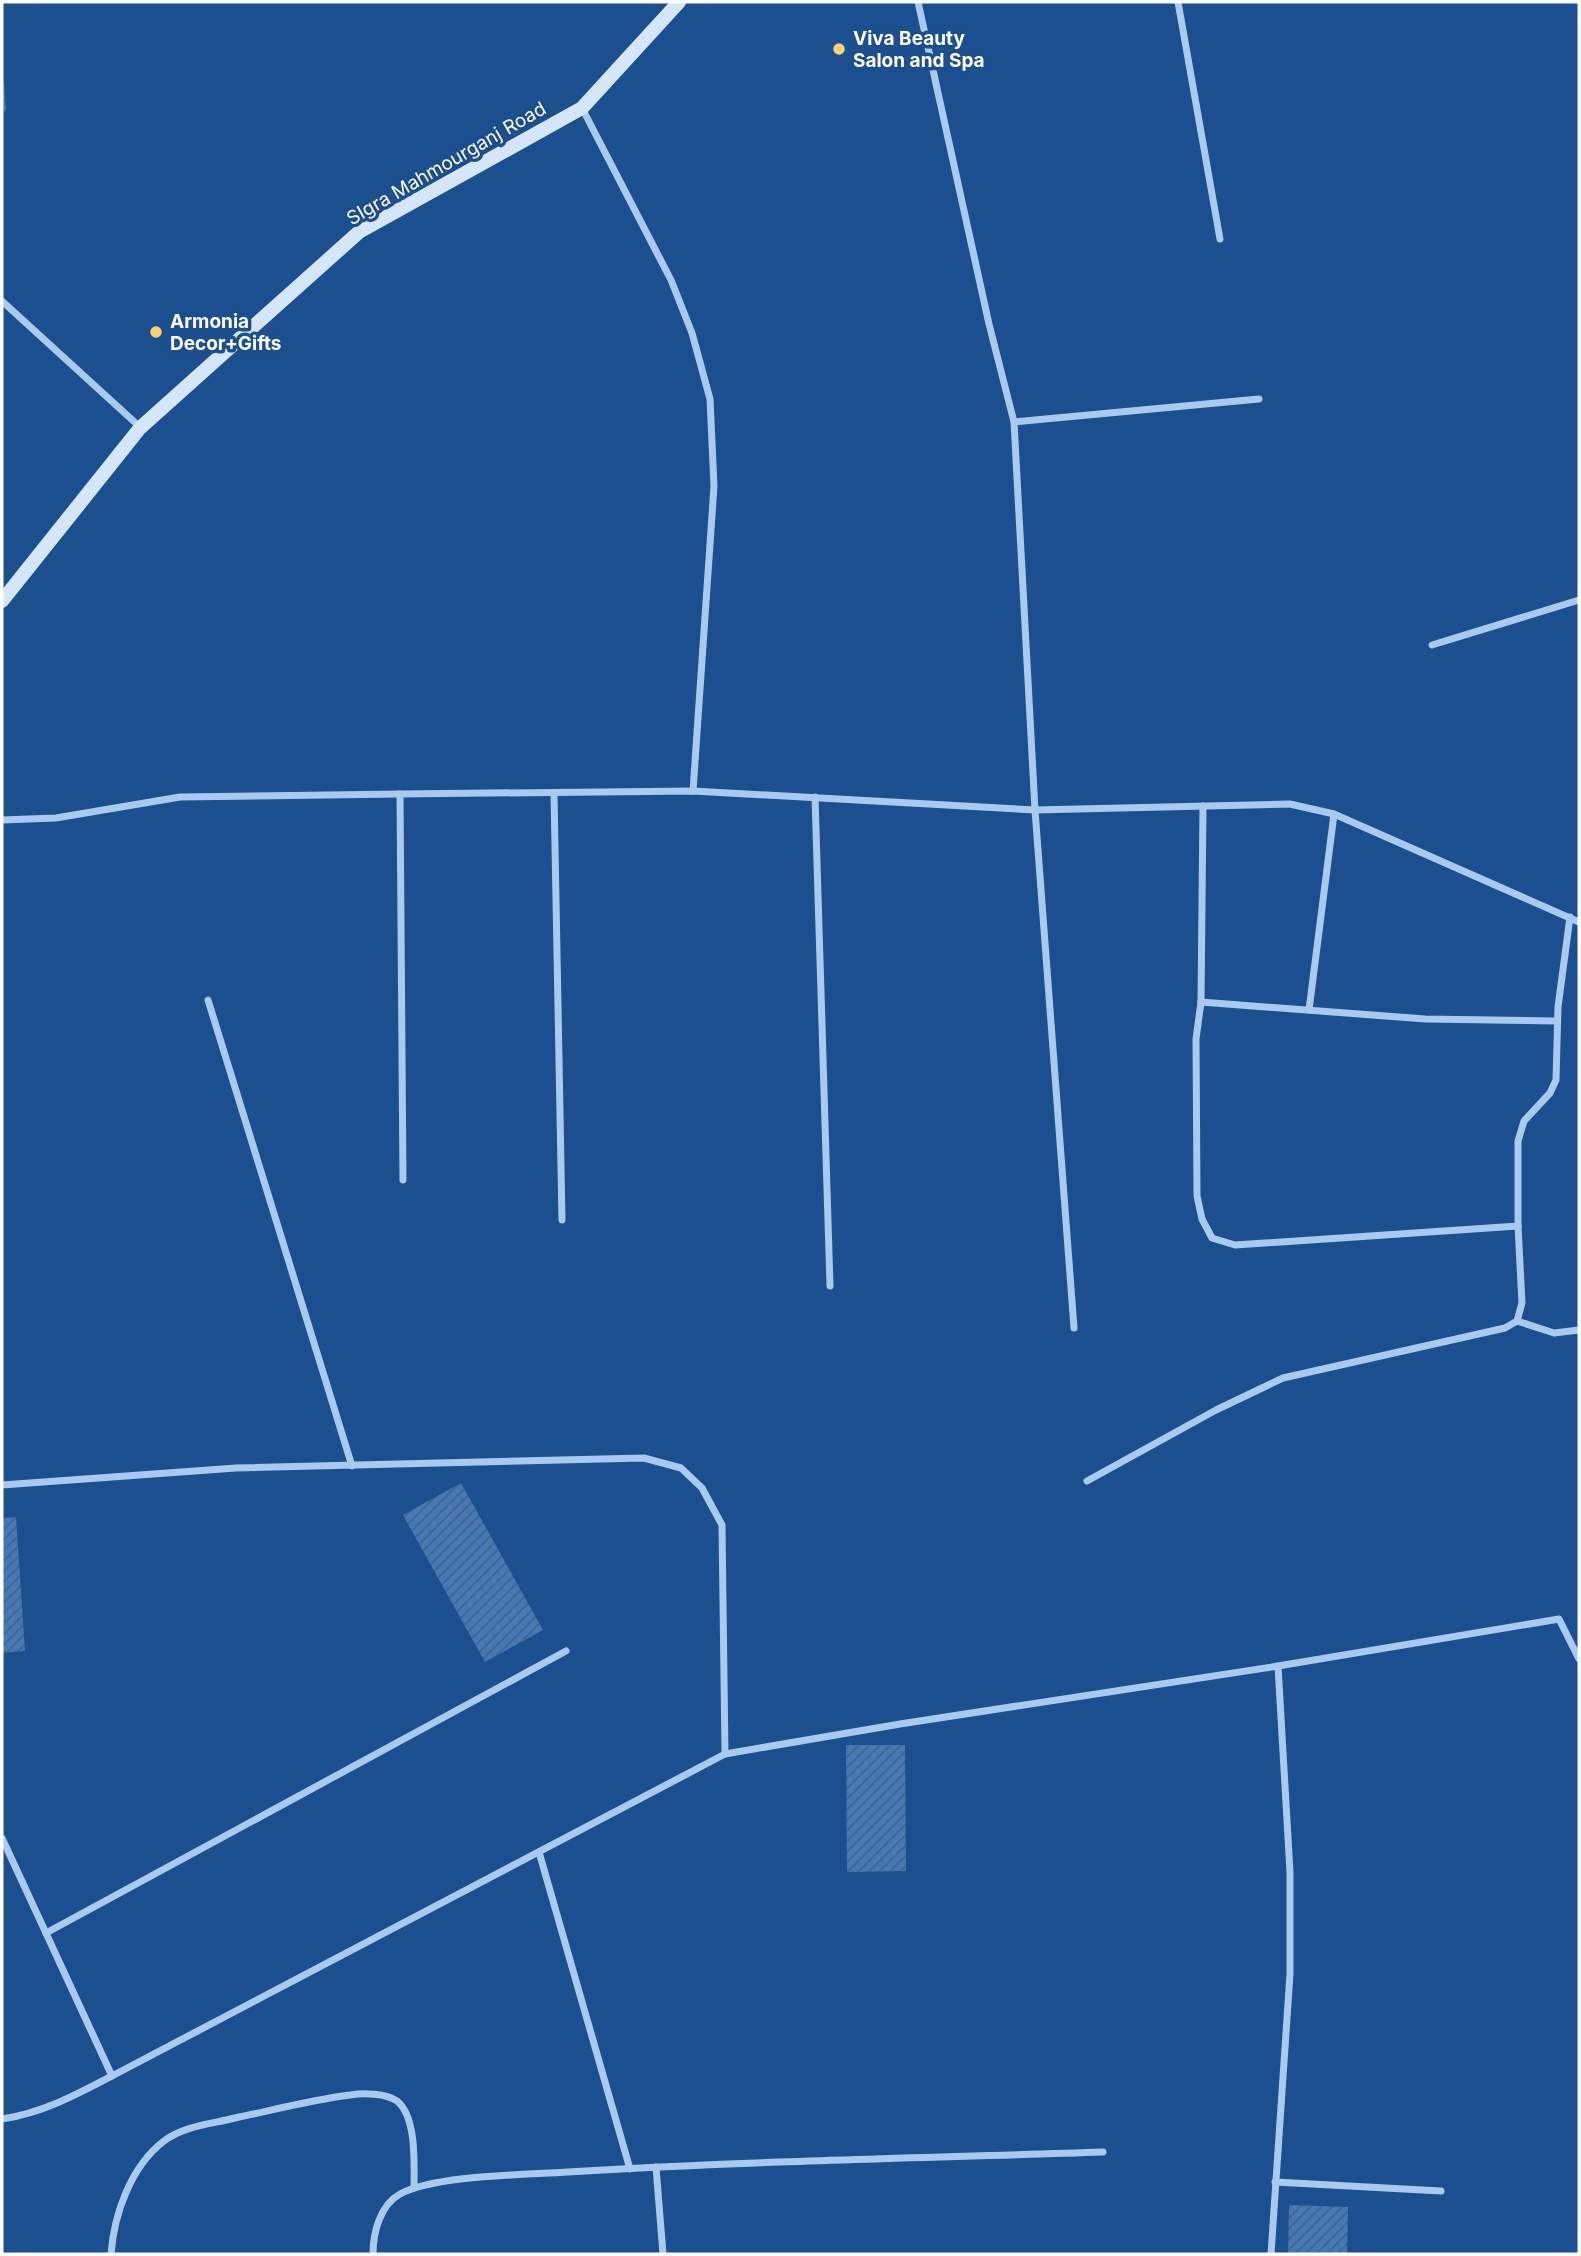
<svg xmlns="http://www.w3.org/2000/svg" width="1581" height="2256" font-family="Inter,sans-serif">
<defs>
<pattern id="building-hatch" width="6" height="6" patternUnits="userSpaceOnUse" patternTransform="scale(1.75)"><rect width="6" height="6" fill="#4478b7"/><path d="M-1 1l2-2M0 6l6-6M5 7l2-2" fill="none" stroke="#486282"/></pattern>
</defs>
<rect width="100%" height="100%" fill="#1b4f8f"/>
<g fill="url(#building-hatch)">
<polygon points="2,82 4,82 6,111 2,111"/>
<polygon points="461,1483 543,1630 485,1662 403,1515"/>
<polygon points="16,1517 25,1651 2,1653 2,1518"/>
<polygon points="846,1745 905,1745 906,1871 847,1872"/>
<polygon points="1289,2205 1348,2207 1347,2254 1288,2254"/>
</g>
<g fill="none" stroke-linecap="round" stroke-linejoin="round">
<g stroke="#a9c9ee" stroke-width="7">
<polyline points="918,2 989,324 1014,422 1035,810 1074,1328"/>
<polyline points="1178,2 1220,239"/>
<polyline points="582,108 671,280 692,333 710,399 714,486 693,791"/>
<polyline points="2,301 140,427"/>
<polyline points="1014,422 1259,399"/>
<polyline points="1432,645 1579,600"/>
<polyline points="554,793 562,1220"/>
<polyline points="400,794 403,1180"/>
<polyline points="815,797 830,1286"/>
<polyline points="1203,806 1201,1002 1196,1039 1197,1196 1202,1219 1212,1238 1235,1245 1518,1226"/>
<polyline points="2,820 56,818 180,797 400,794 693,791 1035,810 1290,804 1334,814 1579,922"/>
<polyline points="208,1000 352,1466"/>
<polyline points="1201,1002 1425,1019 1556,1021"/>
<polyline points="1309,1010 1334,814"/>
<polyline points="1517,1321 1554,1333 1579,1330"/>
<polyline points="1087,1481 1216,1410 1283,1378 1505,1328 1517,1321 1522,1303 1518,1226 1518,1141 1524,1121 1550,1093 1556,1080 1558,1007 1570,917"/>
<polyline points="2,1485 236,1468 644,1458 681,1468 702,1488 722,1525 725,1754"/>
<polyline points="2,1838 112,2076 725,1754 900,1724 1278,1666 1559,1619 1579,1659"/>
<polyline points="539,1852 630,2169"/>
<polyline points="46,1933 566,1651"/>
<path d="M2 2119C42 2113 76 2095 112 2076"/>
<polyline points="656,2167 663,2254"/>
<polyline points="1275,2182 1441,2191"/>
<path d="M111 2254C114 2214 131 2166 164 2141 183 2126 212 2124 235 2118 273 2110 311 2100 350 2095 363 2093 386 2093 397 2101 417 2117 414 2165 414 2188"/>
<path d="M373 2254C373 2233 380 2205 400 2194 436 2175 525 2175 568 2172 746 2161 925 2158 1103 2152"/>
<polyline points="1271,2254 1290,1974 1290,1872 1278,1666"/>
</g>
<polyline stroke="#d6e6fa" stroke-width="14" points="2,601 140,428 359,232 582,108 679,2"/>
</g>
<g fill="#ffd166" stroke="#1b4f8f" stroke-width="2.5">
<circle cx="839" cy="49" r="7"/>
<circle cx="156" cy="332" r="7"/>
</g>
<g text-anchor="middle" stroke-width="7" stroke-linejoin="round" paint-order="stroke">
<g font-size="19" font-weight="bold" fill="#fff" stroke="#1b4f8f" text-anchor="start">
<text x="853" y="45">Viva Beauty<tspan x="853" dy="22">Salon and Spa</tspan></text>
<text x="170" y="328">Armonia<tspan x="170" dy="22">Decor+Gifts</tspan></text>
</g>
<g font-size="19" fill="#fff" stroke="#1b4f8f">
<text transform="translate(446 163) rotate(-30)" y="7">SIgra Mahmourganj Road</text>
</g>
</g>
<rect width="1581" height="2256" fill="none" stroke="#ffffff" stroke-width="7"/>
</svg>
